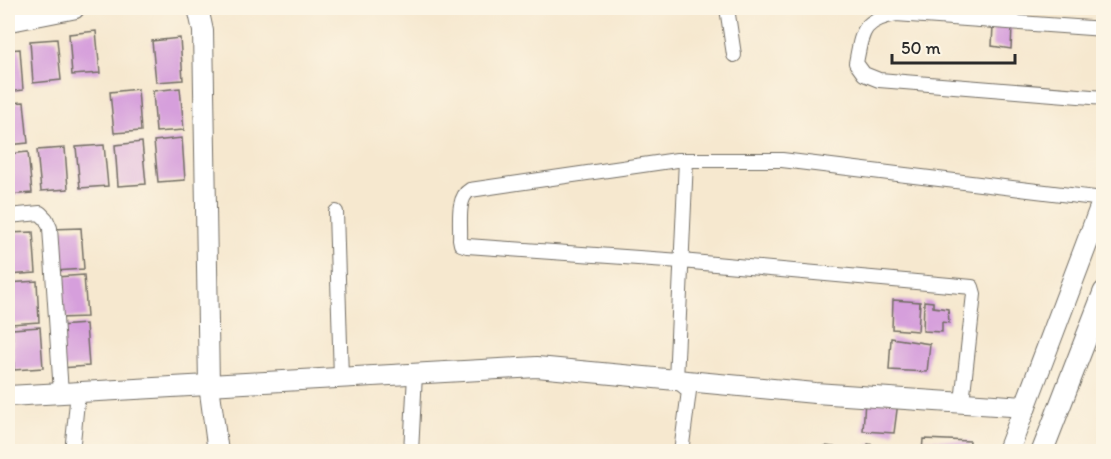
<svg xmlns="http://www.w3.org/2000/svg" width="1111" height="459" font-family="Itim,sans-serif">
<rect width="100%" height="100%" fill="#fcf5e5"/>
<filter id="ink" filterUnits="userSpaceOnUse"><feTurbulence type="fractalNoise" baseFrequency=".0167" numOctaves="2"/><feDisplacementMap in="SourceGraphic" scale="12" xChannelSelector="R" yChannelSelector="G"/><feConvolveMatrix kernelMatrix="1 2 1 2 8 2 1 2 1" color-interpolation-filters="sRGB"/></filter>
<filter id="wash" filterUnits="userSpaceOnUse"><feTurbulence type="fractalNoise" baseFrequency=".008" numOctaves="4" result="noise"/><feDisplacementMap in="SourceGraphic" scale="24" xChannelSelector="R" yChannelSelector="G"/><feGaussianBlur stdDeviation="1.35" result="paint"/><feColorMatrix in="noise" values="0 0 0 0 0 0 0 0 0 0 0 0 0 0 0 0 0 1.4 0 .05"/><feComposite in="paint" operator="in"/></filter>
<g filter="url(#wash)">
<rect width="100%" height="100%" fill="#f6e8cf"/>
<g id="blocks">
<g fill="#d69fdc">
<polygon points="993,25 1012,26 1011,49 992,46"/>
<polygon points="96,31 100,73 72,75 69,34"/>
<polygon points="180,38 183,80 156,82 152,41"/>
<polygon points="57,39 61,80 33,83 30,41"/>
<polygon points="20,49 23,90 8,92 8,50"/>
<polygon points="180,88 184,130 156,132 153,91"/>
<polygon points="138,89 141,131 114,133 110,92"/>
<polygon points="24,102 28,143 8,145 8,103"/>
<polygon points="182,138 185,180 158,182 154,141"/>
<polygon points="142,142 146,184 118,186 115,145"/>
<polygon points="104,145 108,186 80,188 76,147"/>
<polygon points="65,148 68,189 41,191 37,150"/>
<polygon points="28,152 32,193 8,195 8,154"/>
<polygon points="81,228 84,269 55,271 52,229"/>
<polygon points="33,232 36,273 8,275 8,233"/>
<polygon points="84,275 87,317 58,318 56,277"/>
<polygon points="37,281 39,322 11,324 8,283"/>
<polygon points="893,300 920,302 918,331 892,329"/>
<polygon points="924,301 933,302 933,307 948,309 949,323 942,322 942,332 923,331"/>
<polygon points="86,324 89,366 60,368 58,326"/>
<polygon points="40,327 43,368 14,370 12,329"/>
<polygon points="891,338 930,344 927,372 889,370"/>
<polygon points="865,400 898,402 894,433 863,431"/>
<polygon points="923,439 970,441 969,452 922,452"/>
<polygon points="868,444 897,449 896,452 867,452"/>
<polygon points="825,446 857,450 857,452 824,452"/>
</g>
</g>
</g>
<g filter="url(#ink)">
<use href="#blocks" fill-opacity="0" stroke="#726d64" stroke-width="1.5"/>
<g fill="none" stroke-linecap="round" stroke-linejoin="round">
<g stroke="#726d64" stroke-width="9">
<polyline id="lane" points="8,8 11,8"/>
</g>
<g stroke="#726d64" stroke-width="16">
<g id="street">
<polyline points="727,8 734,55"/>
<path d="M1104 29 896 14C862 20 862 32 856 63L864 74 879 80 1104 98"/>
<polyline points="336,212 341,378"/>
<polyline points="8,216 40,213 46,219 50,228 61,393"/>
<path d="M962 402 974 294 972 287 681 261 467 246 461 244 460 239C461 225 456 198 470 190L677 160H782L1103 199"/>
<polyline points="72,452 78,392"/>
<polyline points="411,452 415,374"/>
<polyline points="681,452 689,391 676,380 686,160"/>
</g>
</g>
<g stroke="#726d64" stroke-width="22">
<g id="secondary">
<polyline points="198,8 203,31 209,385 218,452"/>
<polyline points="8,396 537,367 815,393 1026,407"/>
</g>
</g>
<g stroke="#726d64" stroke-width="23">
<g id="primary">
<polyline points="8,21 74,8"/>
<polyline points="1008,452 1104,198"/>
<polyline points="1042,452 1104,292"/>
</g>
</g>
<use href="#lane" stroke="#fff" stroke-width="7"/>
<use href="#street" stroke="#fff" stroke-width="14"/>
<use href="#secondary" stroke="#fff" stroke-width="20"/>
<use href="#primary" stroke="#fff" stroke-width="21"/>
</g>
</g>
<rect width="1111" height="459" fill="none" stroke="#fcf5e5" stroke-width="30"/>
<path d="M892 54v9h123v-9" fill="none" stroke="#2b2b2b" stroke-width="3"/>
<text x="901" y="54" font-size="18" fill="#2b2b2b" stroke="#fcf5e5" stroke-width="4.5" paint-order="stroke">50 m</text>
</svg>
